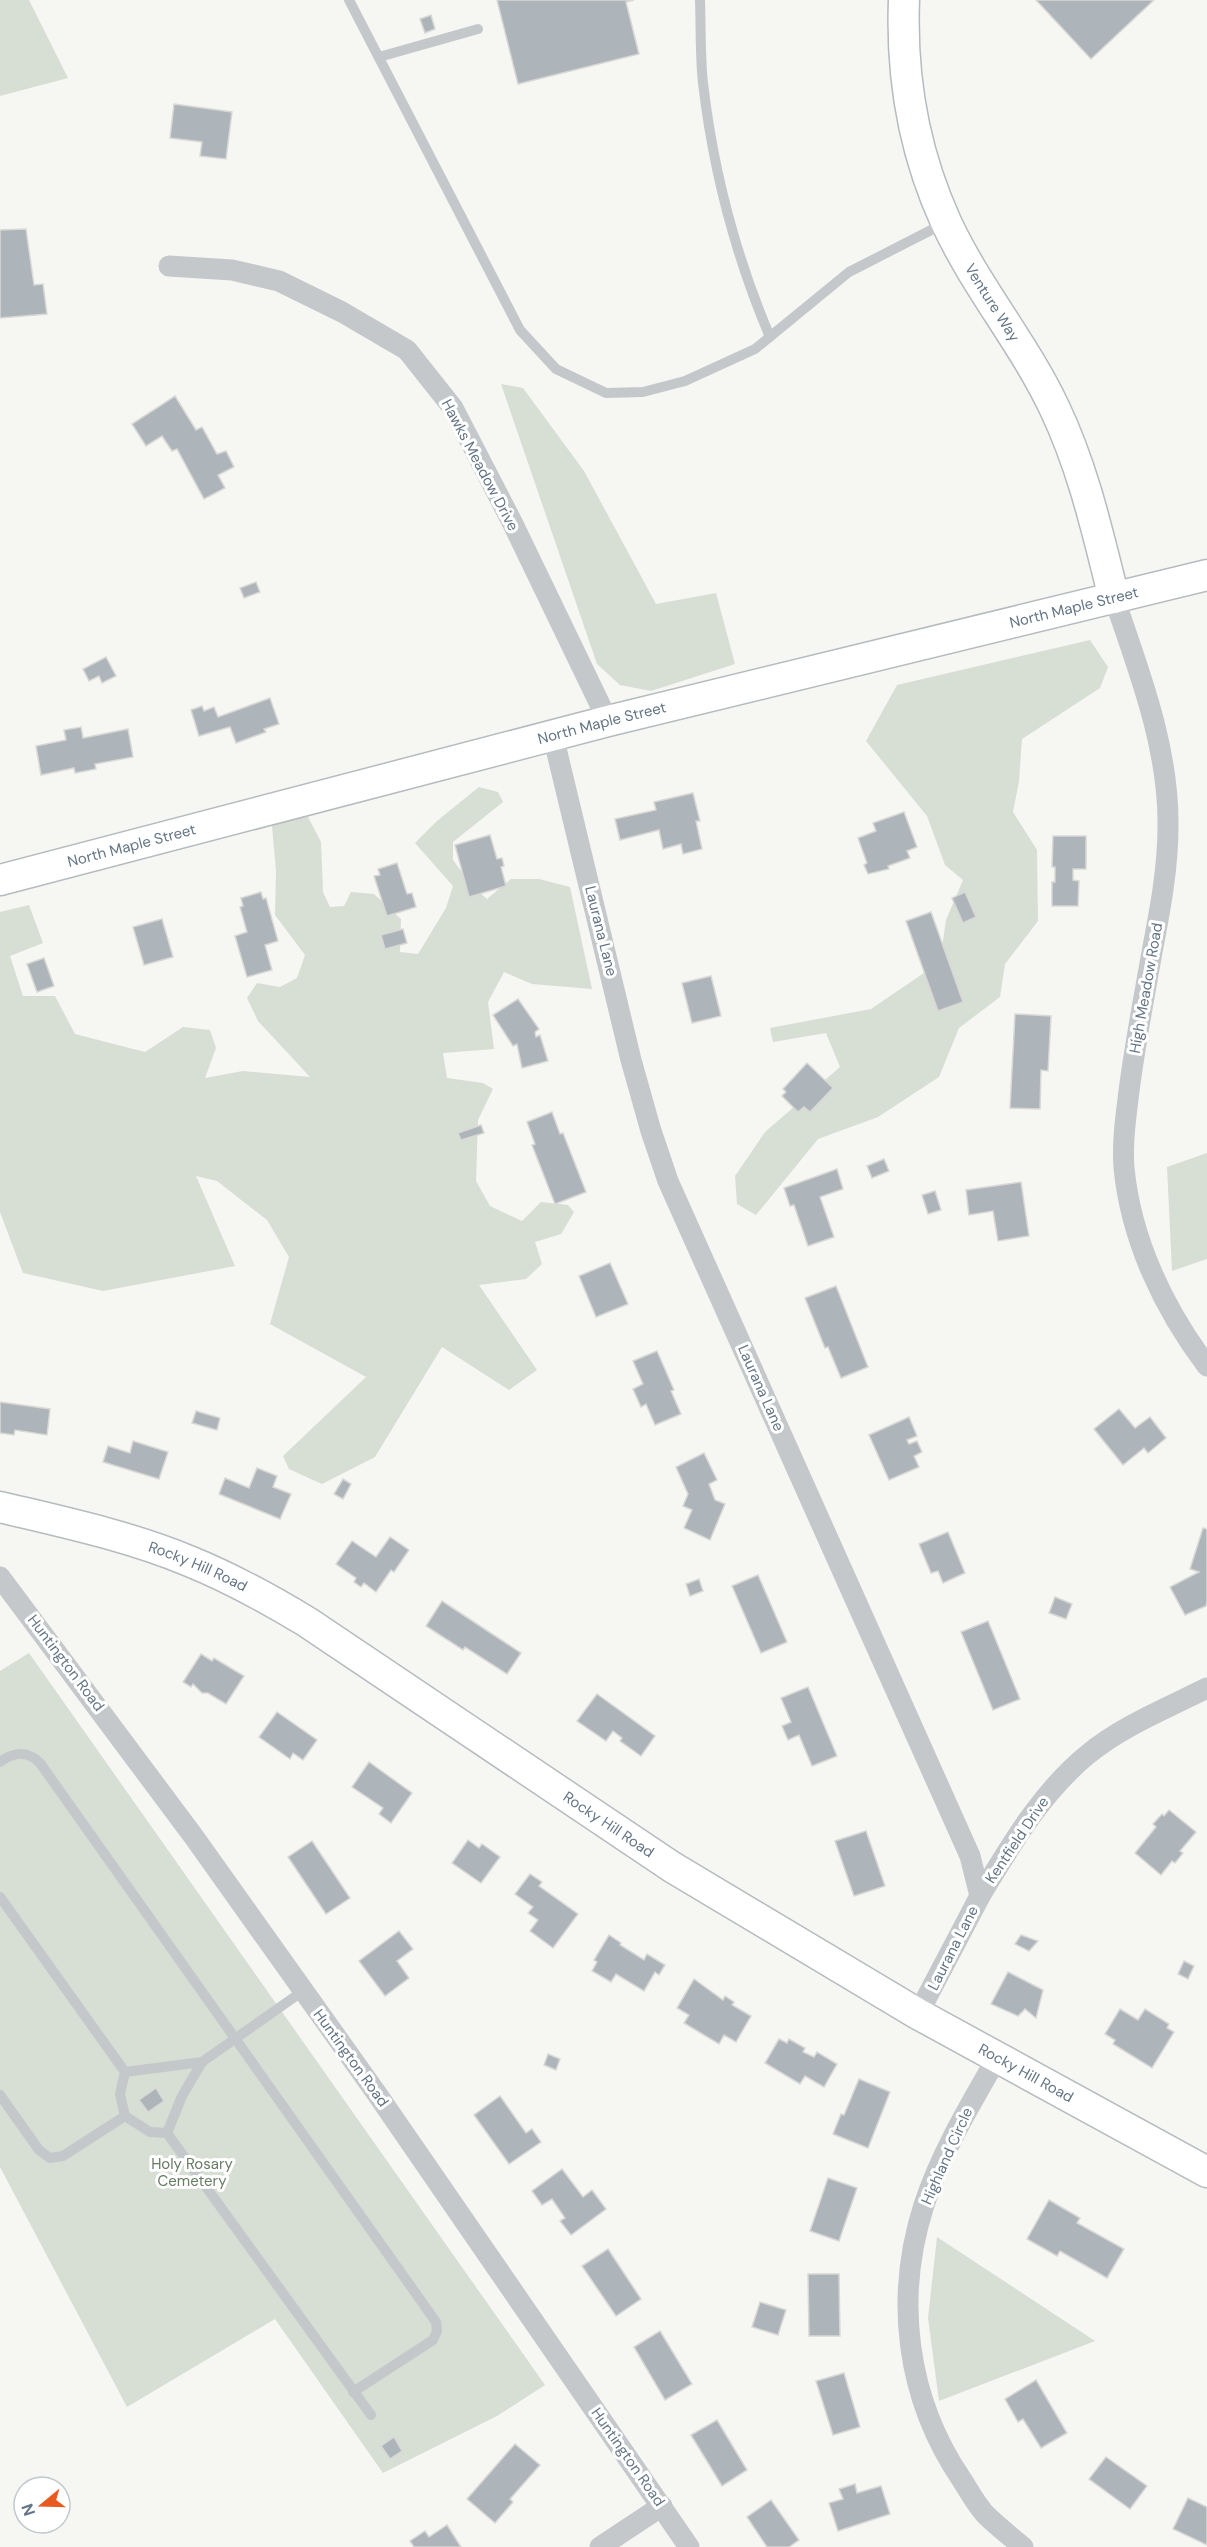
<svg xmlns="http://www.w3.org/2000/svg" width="1207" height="2547" font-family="'DM Sans',sans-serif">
<rect width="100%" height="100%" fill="#f6f6f3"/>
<g fill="#d7ded4">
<polygon points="0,0 29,0 68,78 0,96"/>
<polygon points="501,384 523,388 584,471 656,604 716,593 735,664 651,691 620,685 597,664"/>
<polygon points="1090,640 1108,667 1100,688 1022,739 1019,781 1013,812 1037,850 1038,921 1005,964 1000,997 959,1028 939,1077 878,1117 818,1139 756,1215 737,1204 735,1176 765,1132 840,1067 826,1033 773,1042 770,1028 871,1009 940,962 946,920 963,880 945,865 927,816 866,741 897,685"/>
<polygon points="479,787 498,792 503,802 453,842 453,860 472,886 487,899 511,879 539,879 570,887 592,989 532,984 504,972 488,1002 494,1049 443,1053 447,1078 483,1083 493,1089 478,1120 476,1181 490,1206 522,1221 541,1202 568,1205 574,1212 561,1234 535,1242 542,1264 526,1279 479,1285 537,1370 509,1390 442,1347 375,1457 322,1484 289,1469 283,1456 366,1377 270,1324 289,1257 267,1220 217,1181 196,1176 235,1266 103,1291 23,1273 0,1212 0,912 29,905 43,943 10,956 23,996 55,996 75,1034 145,1052 183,1027 210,1030 216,1048 205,1078 243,1071 310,1077 258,1021 247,998 257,983 280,987 297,978 305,955 275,915 276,871 272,826 286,812 308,817 321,842 323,892 330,907 344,906 351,892 374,894 401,919 400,952 418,954 446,908 453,886 415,843 437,821"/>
<polygon points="1207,1153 1207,1259 1172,1271 1167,1167"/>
<polygon points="29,1653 545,2385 497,2416 383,2473 275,2319 127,2407 0,2167 0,1671"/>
<polygon points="937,2237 1083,2333 1095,2341 939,2401 928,2318"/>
</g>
<g fill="#adb4ba" stroke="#d8d8d5" stroke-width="1.5">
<polygon points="497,0 634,0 626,2 639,54 518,84"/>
<polygon points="1036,0 1154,0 1091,59"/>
<polygon points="431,15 435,29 425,33 420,19"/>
<polygon points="174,104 232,112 226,159 200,156 202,142 170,138"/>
<polygon points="26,229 34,285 43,284 47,314 0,318 0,230"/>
<polygon points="175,396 196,430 202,427 217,454 226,451 234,467 218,475 225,488 204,499 177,449 172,451 162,436 146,446 132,424"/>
<polygon points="256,582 260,592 244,598 240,588"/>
<polygon points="106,657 116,676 102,683 99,676 89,681 83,669"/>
<polygon points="270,698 279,724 264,729 266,732 236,743 230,727 199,736 191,710 202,706 204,711 214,707 218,717"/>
<polygon points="81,727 83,738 128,729 133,757 95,764 96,769 75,773 74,768 41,775 36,746 66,740 64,730"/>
<polygon points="693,793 700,821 696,821 702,849 683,854 681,844 663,849 659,830 620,840 615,819 656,810 654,802"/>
<polygon points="904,812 917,847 907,851 910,858 888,866 889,869 868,874 864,865 867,863 858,838 876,831 873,823"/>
<polygon points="490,835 497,859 502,858 504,866 501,867 506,886 469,897 455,845"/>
<polygon points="1053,836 1086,836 1086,869 1073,869 1073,880 1079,881 1078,906 1052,906 1052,882 1055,882 1055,867 1052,867"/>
<polygon points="397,863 407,894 412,893 416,907 387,916 374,876 380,875 378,869"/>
<polygon points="261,892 263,899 266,898 278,941 265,945 272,970 247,977 235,936 247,932 240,907 243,906 241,898"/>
<polygon points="965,892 976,917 963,923 952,898"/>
<polygon points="931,912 963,1002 938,1011 906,921"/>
<polygon points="162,919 173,957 144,965 133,927"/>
<polygon points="403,929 407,943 385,949 381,935"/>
<polygon points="44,958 54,986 37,992 27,964"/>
<polygon points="711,976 721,1016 692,1023 682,983"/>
<polygon points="518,999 539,1029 535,1032 536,1037 540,1035 548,1061 522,1068 517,1044 513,1046 493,1015"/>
<polygon points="1015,1014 1051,1016 1048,1071 1041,1070 1040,1109 1010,1108"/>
<polygon points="807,1063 833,1088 810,1112 804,1107 798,1112 782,1096 786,1092 783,1089"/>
<polygon points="552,1112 560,1134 563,1133 586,1192 555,1204 532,1145 535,1144 527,1122"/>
<polygon points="481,1125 484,1133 461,1140 458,1133"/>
<polygon points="884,1159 889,1171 872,1178 867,1166"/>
<polygon points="837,1169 843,1189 820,1197 834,1237 808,1246 794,1205 790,1206 784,1188"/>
<polygon points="1021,1182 1029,1236 998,1241 993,1211 969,1215 966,1190"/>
<polygon points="935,1191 941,1210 928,1214 922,1195"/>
<polygon points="610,1263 628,1304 596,1317 579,1276"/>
<polygon points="836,1286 868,1367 841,1378 828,1347 825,1348 805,1298"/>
<polygon points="657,1351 674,1390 671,1391 681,1414 655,1425 646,1404 641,1407 633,1389 643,1384 633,1361"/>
<polygon points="0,1402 50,1409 47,1435 15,1430 14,1435 0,1433"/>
<polygon points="1119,1409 1135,1428 1150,1417 1166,1438 1148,1453 1144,1448 1123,1465 1094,1429"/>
<polygon points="196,1411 220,1418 217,1430 192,1423"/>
<polygon points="909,1417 917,1436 907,1440 909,1444 917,1441 922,1452 914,1456 919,1467 889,1480 869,1435"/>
<polygon points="133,1441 168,1452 159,1479 103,1462 108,1446 130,1453"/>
<polygon points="704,1453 717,1480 709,1484 715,1500 725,1504 710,1540 684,1528 692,1510 683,1506 688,1494 676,1467"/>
<polygon points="257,1468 277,1476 273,1487 291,1494 280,1519 219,1494 225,1478 249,1488"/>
<polygon points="343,1479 351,1484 343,1499 334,1494"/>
<polygon points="1203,1528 1207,1529 1207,1602 1206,1606 1185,1615 1170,1587 1199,1572 1190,1569"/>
<polygon points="948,1532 965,1573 943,1583 938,1571 931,1573 919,1544"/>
<polygon points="390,1537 409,1550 394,1572 391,1570 376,1592 364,1583 361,1587 354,1582 356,1578 336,1564 352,1541 376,1557"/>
<polygon points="758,1575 787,1642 761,1653 732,1586"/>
<polygon points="699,1579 703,1591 690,1596 686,1584"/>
<polygon points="1055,1597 1072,1604 1066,1619 1049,1613"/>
<polygon points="442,1601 521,1653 507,1674 465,1647 463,1650 426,1626"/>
<polygon points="988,1621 1020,1699 993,1710 961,1632"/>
<polygon points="201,1654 212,1661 214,1658 244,1676 226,1704 208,1693 202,1693 193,1684 191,1687 183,1682"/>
<polygon points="808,1687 837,1756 812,1766 799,1735 788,1740 782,1726 791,1722 781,1698"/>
<polygon points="597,1694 655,1736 641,1756 620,1741 622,1738 613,1731 606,1741 577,1721"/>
<polygon points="277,1712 317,1740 303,1760 293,1753 290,1759 259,1737"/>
<polygon points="369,1762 412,1793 391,1823 379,1814 383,1808 352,1787"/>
<polygon points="1169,1810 1196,1832 1180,1851 1183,1853 1175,1863 1172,1861 1161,1875 1135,1853 1156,1827 1153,1824 1162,1814 1164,1816"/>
<polygon points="866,1831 885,1886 854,1896 835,1841"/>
<polygon points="468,1840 479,1848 482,1844 500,1857 481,1883 452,1863"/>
<polygon points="312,1841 350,1898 326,1914 288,1857"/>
<polygon points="530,1874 542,1882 539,1886 578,1914 553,1948 530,1931 538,1920 528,1913 533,1907 515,1894"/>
<polygon points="399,1931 413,1949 397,1961 409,1978 385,1996 359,1961"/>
<polygon points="609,1935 621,1943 620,1945 644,1960 647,1954 665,1965 659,1975 655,1972 644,1991 616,1974 611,1982 592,1971 597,1962 594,1960"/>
<polygon points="1021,1935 1038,1941 1029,1951 1015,1944"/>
<polygon points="1184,1961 1194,1966 1188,1979 1178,1974"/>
<polygon points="1008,1972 1043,1990 1036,2018 1025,2009 1018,2016 991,2004"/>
<polygon points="694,1979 723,2000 725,1996 734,2002 732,2005 751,2016 736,2042 724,2035 719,2044 684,2023 689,2015 677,2008"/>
<polygon points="1120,2009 1138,2020 1145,2009 1169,2024 1167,2028 1174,2032 1152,2068 1113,2044 1115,2040 1105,2034"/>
<polygon points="779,2039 787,2043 789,2039 805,2048 803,2052 814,2057 817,2052 837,2064 824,2087 805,2076 800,2084 765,2063"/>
<polygon points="548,2054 560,2059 556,2070 544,2065"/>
<polygon points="859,2079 890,2092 868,2148 833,2134 841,2114 844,2115"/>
<polygon points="156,2088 164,2101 148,2112 139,2100"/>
<polygon points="500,2096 526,2133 532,2129 541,2142 509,2164 474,2115"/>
<polygon points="562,2169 583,2197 592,2190 606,2209 571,2235 560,2221 565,2218 552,2199 542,2205 532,2191"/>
<polygon points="828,2178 857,2188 839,2241 810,2231"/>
<polygon points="1049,2200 1080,2218 1077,2223 1124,2249 1107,2278 1060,2251 1057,2256 1027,2239"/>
<polygon points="608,2249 641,2299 616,2316 582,2266"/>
<polygon points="808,2274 839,2274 840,2336 809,2336"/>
<polygon points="760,2302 786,2310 778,2335 752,2327"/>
<polygon points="660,2331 692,2384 665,2400 634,2347"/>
<polygon points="844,2373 860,2427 833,2435 816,2381"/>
<polygon points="1036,2380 1067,2433 1041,2448 1023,2419 1018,2422 1005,2399"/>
<polygon points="717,2420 747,2470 722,2486 691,2435"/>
<polygon points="394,2437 402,2451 390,2459 381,2446"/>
<polygon points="515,2444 540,2465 510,2499 513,2502 495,2523 467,2499"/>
<polygon points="1106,2457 1147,2486 1130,2509 1089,2479"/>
<polygon points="855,2484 857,2493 881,2486 890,2514 838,2531 829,2503 843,2499 839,2489"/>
<polygon points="1188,2498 1207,2507 1207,2545 1173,2529"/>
<polygon points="771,2500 799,2540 789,2547 767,2547 747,2517"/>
<polygon points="447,2525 461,2547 414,2547 410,2541 425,2531 429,2537"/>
</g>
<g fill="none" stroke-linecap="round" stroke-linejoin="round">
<g stroke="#b6bbc0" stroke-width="33">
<g id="secondary">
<path id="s1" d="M904 0C901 76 914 152 946 222 976 287 1023 342 1054 407 1083 467 1098 534 1114 598"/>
<path id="s2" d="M0 880 608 721 1207 575"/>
<path id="s3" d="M0 1507C63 1522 129 1536 189 1561 231 1578 269 1599 307 1622L672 1867 918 2014 1207 2172"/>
</g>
</g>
<g stroke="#c4c8cb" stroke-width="10">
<polyline points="349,0 520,330 556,369 606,393 643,392 685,381 755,349 849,272 943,224"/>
<path d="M700 0C701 27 700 56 703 83 713 169 736 257 770 337"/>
<polyline points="379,57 478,29"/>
<path d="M0 1762C14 1752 27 1750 40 1763L436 2322 437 2331 433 2340 353 2392"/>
<polyline points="0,1897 125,2072 120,2094 125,2116 150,2132 167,2133 371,2415"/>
<polyline points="202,2062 303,1991"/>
<polyline points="125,2072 202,2062 182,2096 167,2133"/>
<polyline points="0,2095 39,2150 50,2158 63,2156 125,2116"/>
</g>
<g stroke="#c4c8cb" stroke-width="21">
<polyline points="169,266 232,270 279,281 342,312 407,350 453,408 513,524 608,721"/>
<path d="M1114 598C1139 671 1169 748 1168 826 1168 869 1160 910 1152 952 1144 998 1135 1044 1129 1091 1126 1116 1122 1142 1124 1168 1131 1240 1164 1309 1207 1366"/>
<polyline points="553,736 631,1060 651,1131 668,1181 970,1856 980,1896 918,2014"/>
<polyline points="0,1577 194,1837 377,2094 689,2547"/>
<path d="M980 1896C1011 1845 1041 1793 1087 1755 1122 1726 1167 1708 1207 1688"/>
<path d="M997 2058C970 2105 941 2153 924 2205 894 2298 906 2398 962 2480 969 2491 976 2504 985 2514 997 2526 1010 2536 1023 2547"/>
<polyline points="600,2547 662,2506"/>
</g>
<use href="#secondary" stroke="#fff" stroke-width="30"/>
</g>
<g text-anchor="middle" stroke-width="6" stroke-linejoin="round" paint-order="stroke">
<g font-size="15" fill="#647585" stroke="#fff">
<text dy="5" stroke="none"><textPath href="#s1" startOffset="321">Venture Way</textPath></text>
<text transform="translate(480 465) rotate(62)" y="5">Hawks Meadow Drive</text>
<text dy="5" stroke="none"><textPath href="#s2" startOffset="1108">North Maple Street</textPath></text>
<text dy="5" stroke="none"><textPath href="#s2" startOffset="622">North Maple Street</textPath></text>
<text dy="5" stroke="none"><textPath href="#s2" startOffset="136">North Maple Street</textPath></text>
<text transform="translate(601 931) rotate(76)" y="5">Laurana Lane</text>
<text transform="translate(1146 988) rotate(-80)" y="5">High Meadow Road</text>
<text transform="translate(761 1388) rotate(66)" y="5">Laurana Lane</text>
<text dy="5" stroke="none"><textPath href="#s3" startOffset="207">Rocky Hill Road</textPath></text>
<text transform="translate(66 1663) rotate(53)" y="5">Huntington Road</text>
<text dy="5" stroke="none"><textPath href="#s3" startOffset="693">Rocky Hill Road</textPath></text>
<text transform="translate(1017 1840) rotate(-56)" y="5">Kentfield Drive</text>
<text transform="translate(953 1948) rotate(-63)" y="5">Laurana Lane</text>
<text transform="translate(351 2058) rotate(54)" y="5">Huntington Road</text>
<text dy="5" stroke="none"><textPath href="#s3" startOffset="1179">Rocky Hill Road</textPath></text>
<text transform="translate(947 2156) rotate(-66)" y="5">Highland Circle</text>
<text transform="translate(628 2457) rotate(55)" y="5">Huntington Road</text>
</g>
<g font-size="15" fill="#677c63" stroke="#fff">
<text x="192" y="2169">Holy Rosary<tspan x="192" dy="17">Cemetery</tspan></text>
</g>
</g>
<g transform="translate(42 2505) rotate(251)"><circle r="28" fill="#ffffff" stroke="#c1c8ce" stroke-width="1.5"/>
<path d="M0-4.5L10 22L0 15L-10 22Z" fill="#e95a20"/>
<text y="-9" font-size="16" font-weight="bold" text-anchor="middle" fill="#647585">N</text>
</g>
</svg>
